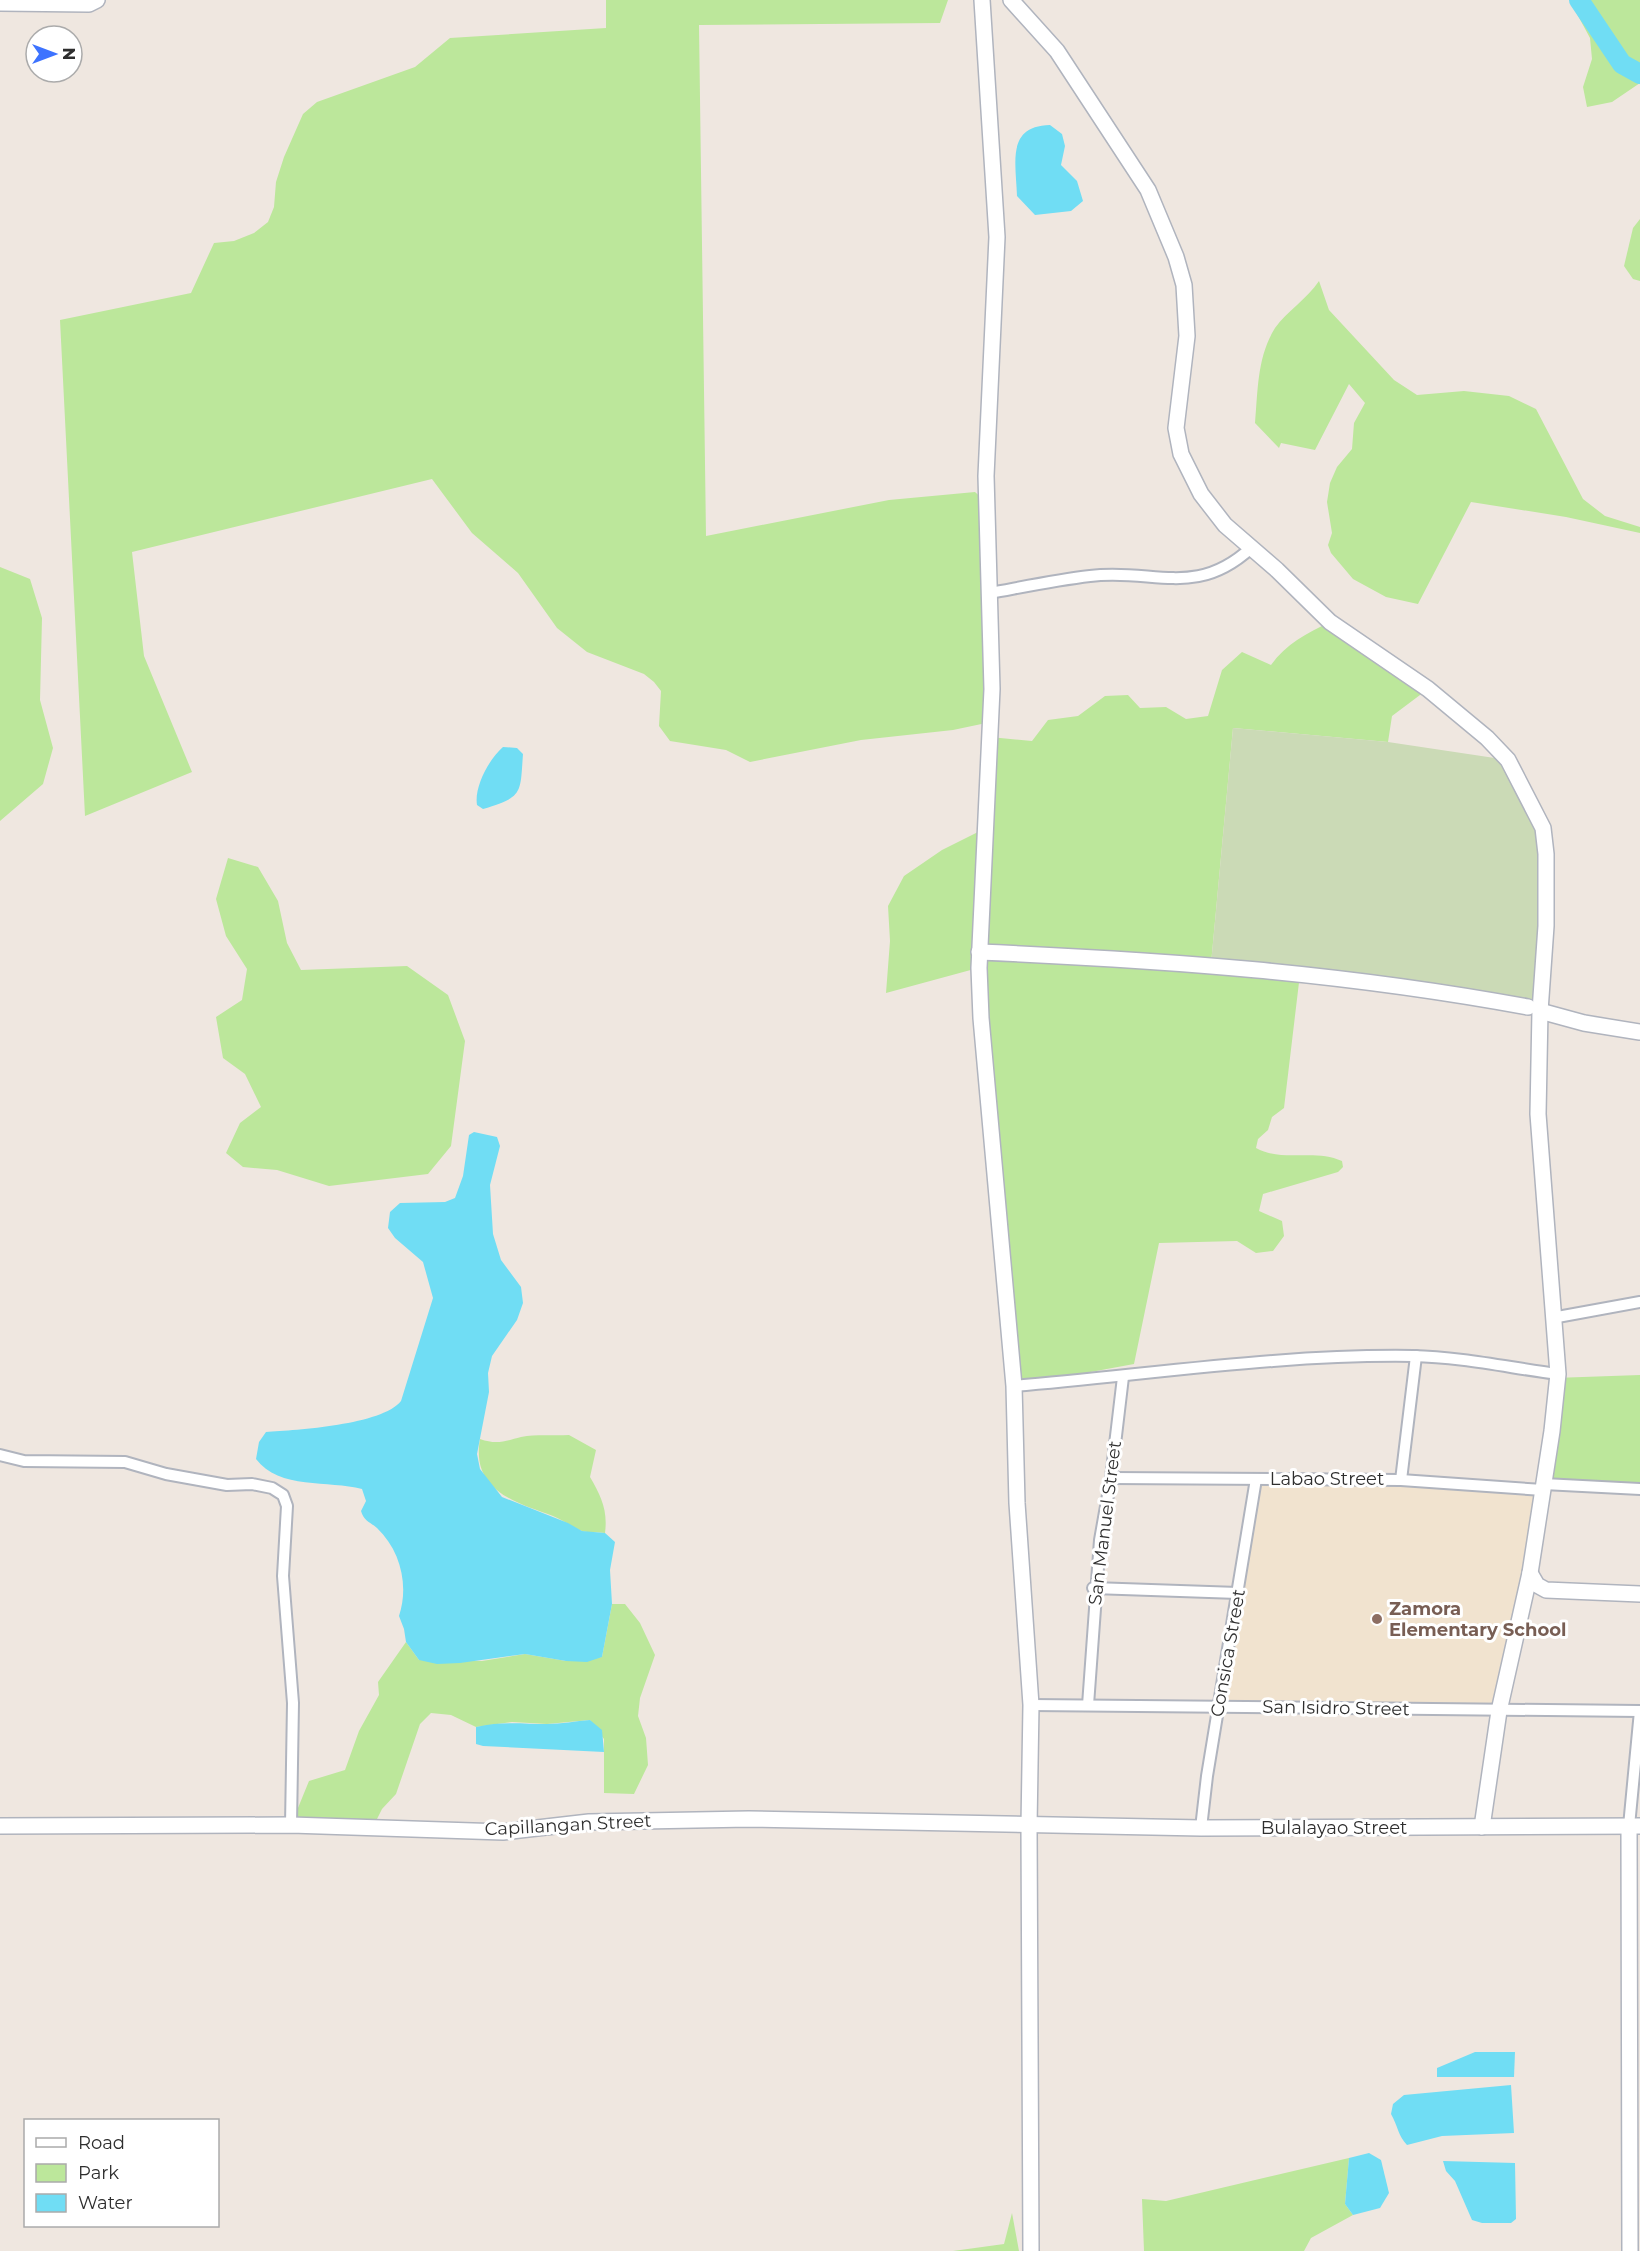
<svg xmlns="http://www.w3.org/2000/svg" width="1640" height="2251" font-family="Montserrat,sans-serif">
<rect width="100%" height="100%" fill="#efe7e0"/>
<polygon fill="#f1e3cf" points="1256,1479 1543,1490 1499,1711 1219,1706"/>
<g fill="#bce79b">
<polygon points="606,0 948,0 940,23 699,25 706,536 889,500 975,492 986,502 991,722 953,730 861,740 750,762 726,750 670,741 659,726 661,691 654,682 644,674 587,652 557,628 518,573 472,533 432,479 132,552 144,656 192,772 85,816 60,320 191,293 214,243 234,241 254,233 268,222 274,207 276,182 284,157 303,114 317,102 415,67 450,38 606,28"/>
<polygon points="1588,0 1640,0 1640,83 1612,102 1587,107 1583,87 1592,59 1590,38 1576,12"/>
<polygon points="1640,219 1640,281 1633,279 1624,266 1633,228"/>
<path d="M1319 281 1329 310 1394 380 1417 395 1464 391 1509 396 1536 409 1583 499 1605 516 1640 527V533L1566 517 1471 502 1418 604 1386 597 1353 579 1331 553 1328 545 1332 533 1327 502 1330 483 1337 467 1352 449 1354 423 1365 403 1349 384 1315 450 1281 443 1279 448 1255 423C1258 390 1257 357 1275 328 1287 311 1307 299 1319 281Z"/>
<polygon points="0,567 30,579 42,618 40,700 53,748 43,784 0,821"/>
<path d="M1330 622 1428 689 1392 716 1388 742 1233 728 1211 964 1300 974 1284 1108 1272 1117 1268 1130 1258 1139 1256 1148C1284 1163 1314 1148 1342 1161L1343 1167 1338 1172 1263 1194 1259 1211 1282 1221 1284 1236 1273 1251 1256 1253 1237 1241 1159 1243 1134 1364 1014 1386 978 968 886 993 890 941 888 906 904 876 942 850 984 829 990 737 1032 741 1048 720 1078 716 1105 696 1128 695 1140 708 1166 707 1186 719 1208 716 1222 670 1242 652 1271 665C1286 644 1307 633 1330 622Z"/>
<polygon points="228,858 258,867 278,901 287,943 301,970 407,966 448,995 465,1041 451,1146 428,1174 329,1186 277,1170 243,1167 226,1153 240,1123 261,1107 245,1074 223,1058 216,1017 242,1000 247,969 226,936 216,899"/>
<polygon points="1640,1375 1640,1486 1546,1482 1554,1378"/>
<path d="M569 1435 596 1450 590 1477C601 1496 608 1510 605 1533 598 1532 588 1533 582 1531 572 1527 563 1520 553 1516 514 1502 471 1490 480 1439 497 1445 505 1441 521 1437 536 1434 554 1436 569 1435Z"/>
<polygon points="612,1604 625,1604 640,1623 655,1655 640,1698 638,1716 646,1738 648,1765 634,1794 604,1793 604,1739 590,1720 547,1724 512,1722 476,1727 451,1715 431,1713 420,1724 396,1794 382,1809 373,1827 291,1825 309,1781 345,1770 359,1731 379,1695 378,1682 406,1642 419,1660 482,1661 525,1654 566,1661 602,1657"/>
<polygon points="1349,2158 1345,2204 1353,2215 1311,2238 1304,2251 1144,2251 1142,2199 1166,2201"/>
<polygon points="1012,2213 1019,2251 953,2251 1004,2244"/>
</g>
<polygon fill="#cbdab6" points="1233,728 1388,742 1508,760 1543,828 1540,1011 1211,964"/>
<g fill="#70ddf4">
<path d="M1050 125 1062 134 1065 146 1061 165 1077 181 1083 201 1071 211 1035 215 1017 196C1016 163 1006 126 1050 125Z"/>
<path d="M503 747 517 748 523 754C520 793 524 797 483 809L477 805C474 787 489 759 503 747Z"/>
<path d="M474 1132 497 1137 500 1146 490 1185 493 1234 501 1260 521 1287 523 1303 517 1320 492 1356 488 1373 489 1392 477 1454 480 1469 502 1497 568 1523 582 1531 605 1533 615 1542 610 1570 612 1604 602 1657 587 1662 566 1661 525 1654 460 1663 437 1664 419 1660 406 1642 404 1629 399 1616C409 1586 401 1551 377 1528 370 1522 364 1521 361 1511L366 1501 362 1489C329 1480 279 1490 256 1459L259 1442 266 1432C297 1430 382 1425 401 1401L433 1298 423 1262 395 1238 388 1228 390 1212 400 1203 445 1202 455 1198 463 1176 469 1135Z"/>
<path d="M590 1720 602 1730 604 1752 483 1746 476 1744V1727C502 1721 522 1724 547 1724 561 1724 576 1721 590 1720Z"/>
<polygon points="1475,2052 1515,2052 1514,2077 1437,2077 1437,2068"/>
<path d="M1511 2085 1514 2133 1442 2136 1407 2145C1398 2136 1398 2126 1391 2114L1393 2104 1404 2095Z"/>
<polygon points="1369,2153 1381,2160 1389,2193 1380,2208 1353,2215 1345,2204 1349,2158"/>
<polygon points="1443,2161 1515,2163 1516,2219 1511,2223 1482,2223 1472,2220 1455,2181 1446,2171"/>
</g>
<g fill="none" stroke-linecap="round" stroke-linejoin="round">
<polyline stroke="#70ddf4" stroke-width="20" points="1579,0 1622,64 1640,74"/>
<g stroke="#b0b4be" stroke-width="14">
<g id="street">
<path d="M990 593C1023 587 1056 580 1090 576 1154 568 1195 599 1251 548"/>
<polyline points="1552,1318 1640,1302"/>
<path d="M1014 1386C1146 1375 1280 1354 1413 1356 1461 1357 1511 1368 1558 1374"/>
<polyline points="0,1455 24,1461 125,1462 166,1474 227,1485 252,1484 272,1488 283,1495 287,1506 283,1576 293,1703 291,1825"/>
<polyline points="1111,1478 1401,1480 1543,1490"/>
<polyline points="1401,1480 1416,1356"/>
<polyline points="1544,1484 1640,1489"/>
<polyline points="1093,1588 1238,1593"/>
<polyline points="1031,1705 1640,1711"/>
<polyline points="1088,1705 1100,1540 1111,1478 1123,1377"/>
<polyline points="1629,1826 1640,1711"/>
<polyline points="1201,1828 1207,1776 1256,1479"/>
</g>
</g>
<g stroke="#b0b4be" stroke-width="18">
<g id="secondary">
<polyline points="982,0 997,237 986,476 992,689 979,968 981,1018 1014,1386 1017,1503 1031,1705 1029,1826 1031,2251"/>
<polyline points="1011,0 1057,51 1148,190 1176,257 1184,285 1187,336 1176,428 1181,454 1201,494 1225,525 1277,570 1330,622 1428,689 1487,738 1508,760 1543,828 1546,854 1546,926 1540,1011 1538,1114 1558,1374 1552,1431 1530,1573 1499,1711 1482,1827"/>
<polyline points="0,3 89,4 97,0"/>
<path d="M979 952C1166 960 1344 973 1528 1007"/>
<polyline points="1540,1011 1584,1023 1640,1032"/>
<polyline points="1530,1573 1537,1585 1546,1590 1640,1594"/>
<polyline points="0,1826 291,1825 503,1832 589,1822 749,1819 1201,1828 1640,1826"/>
<polyline points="1629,1826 1630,2251"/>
</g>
</g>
<use href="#street" stroke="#fff" stroke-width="10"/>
<use href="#secondary" stroke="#fff" stroke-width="15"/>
</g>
<circle fill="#8d6e63" stroke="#fff" stroke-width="2" cx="1377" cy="1619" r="6"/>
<g text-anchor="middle" stroke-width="6" stroke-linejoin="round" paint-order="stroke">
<g font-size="18" fill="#2e2e2e" stroke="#fff">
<text x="1327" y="1485">Labao Street</text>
<text transform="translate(1105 1523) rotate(-83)" y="6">San Manuel Street</text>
<text transform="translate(1228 1653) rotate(-80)" y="6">Consica Street</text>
<text transform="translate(1336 1708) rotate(1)" y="6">San Isidro Street</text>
<text transform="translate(568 1825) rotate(-3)" y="6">Capillangan Street</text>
<text x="1334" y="1834">Bulalayao Street</text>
</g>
<g font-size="18" font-weight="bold" fill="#785e54" stroke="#fff" text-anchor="start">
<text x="1389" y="1615">Zamora<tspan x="1389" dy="21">Elementary School</tspan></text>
</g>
</g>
<rect x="24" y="2119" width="195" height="108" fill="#ffffff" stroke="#ababab" stroke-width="1.5"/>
<rect x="36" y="2138" width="30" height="9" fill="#ffffff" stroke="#ababab" stroke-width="1.5"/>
<text x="78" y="2149" font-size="18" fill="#2e2e2e">Road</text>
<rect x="36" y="2164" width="30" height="18" fill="#bce79b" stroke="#ababab" stroke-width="1.5"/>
<text x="78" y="2179" font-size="18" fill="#2e2e2e">Park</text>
<rect x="36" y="2194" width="30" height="18" fill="#70ddf4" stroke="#ababab" stroke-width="1.5"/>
<text x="78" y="2209" font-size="18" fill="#2e2e2e">Water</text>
<g transform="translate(54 54) rotate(90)"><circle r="28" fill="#ffffff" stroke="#ababab" stroke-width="1.5"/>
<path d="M0-4.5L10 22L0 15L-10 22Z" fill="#3d73ff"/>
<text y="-9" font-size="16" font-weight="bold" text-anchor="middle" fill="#2e2e2e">N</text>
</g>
</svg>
